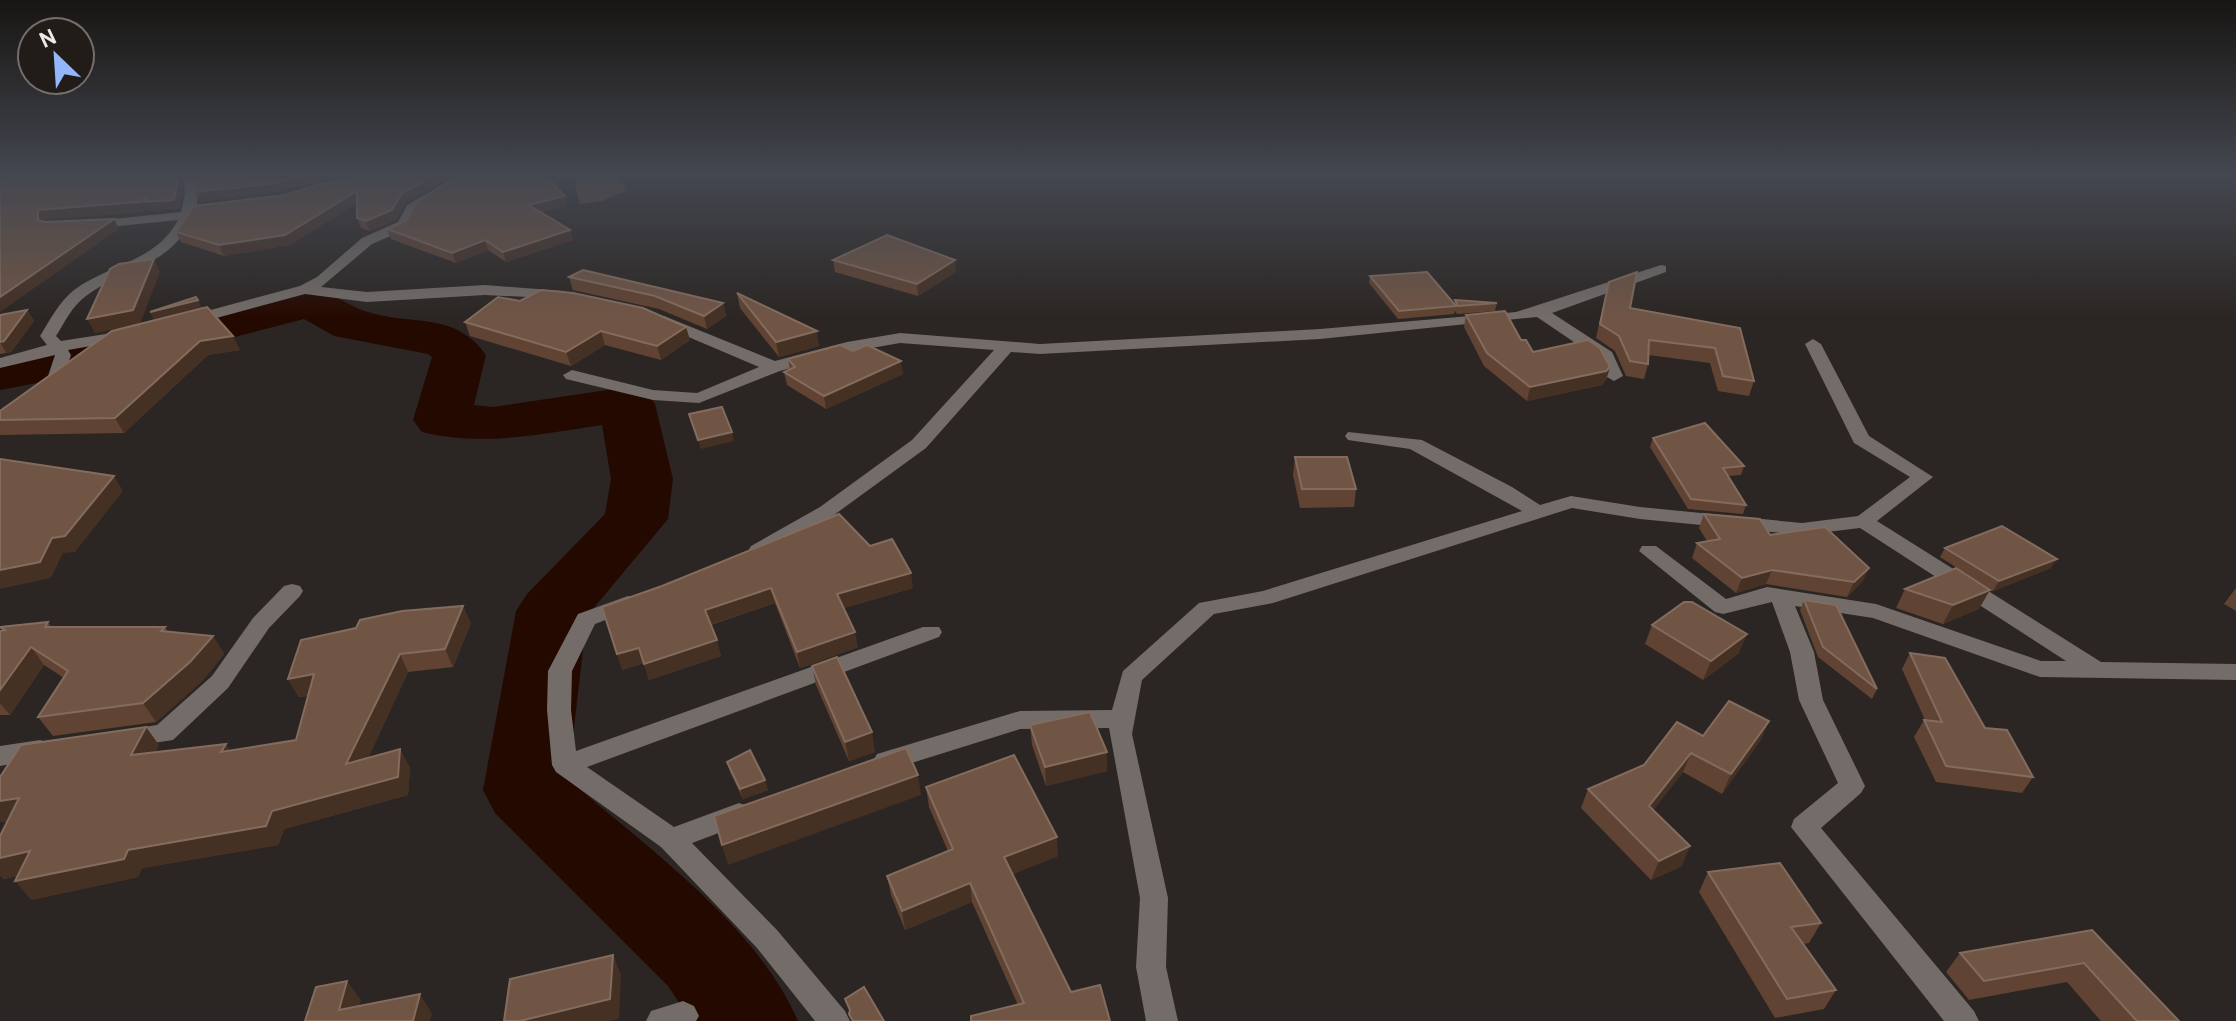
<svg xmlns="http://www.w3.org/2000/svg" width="2236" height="1021" font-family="Overpass,sans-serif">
<rect width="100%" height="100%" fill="#2b2623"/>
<polygon fill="#6e4e3a" points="578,175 616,175 627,190 602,201 580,204 575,185"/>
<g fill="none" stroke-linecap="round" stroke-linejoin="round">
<path fill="#240900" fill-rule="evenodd" d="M311 287C332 292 348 306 368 312 413 326 455 311 486 355L474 405 493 407 627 387 647 392 655 404 673 479 668 519 587 616 568 779C648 849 755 923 798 1021H691L668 986 495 813 483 790 516 611 527 594 605 514 611 479 602 425C541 434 483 447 422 432L413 420 432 357 428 354 334 336 304 319 117 368 0 390V358L117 336Z"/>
<g fill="#736c68" fill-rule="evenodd">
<path d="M183 175H195C200 191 198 208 191 222 165 269 124 267 86 296 72 306 65 322 56 336L61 341 125 331 133 336 131 339 68 350 71 355 62 382 0 425V411L48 376 55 355 0 368V358L47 345 40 336C50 320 59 302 74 290 109 264 156 262 178 220L89 229 84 228V222L181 212 185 194Z"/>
<polygon points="459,175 473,175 418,210 409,228 372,244 321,287 367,292 485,285 564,291 569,293 569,299 485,295 367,302 305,294 187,326 179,321 181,318 300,286 317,277 362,238 398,222 407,205"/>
<polygon points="1661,265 1666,266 1666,272 1552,313 1612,352 1623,376 1614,381 1605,376 1599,359 1537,317 1320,339 1040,354 1011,352 926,448 834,515 758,558 748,551 751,546 820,507 912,440 994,350 900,343 849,352 780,371 699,403 653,400 566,379 563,375 572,370 653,390 697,393 759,367 658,324 656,321 664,316 775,361 847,342 900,333 1040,344 1320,329 1516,312"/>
<polygon points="1813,339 1821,344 1869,436 1933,477 1877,521 2101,662 2236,664 2236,680 2040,677 1873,618 1795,606 1814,652 1823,700 1865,786 1861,793 1821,828 1974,1011 1979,1021 1944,1021 1791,827 1794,819 1838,783 1799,700 1790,652 1772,602 1723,614 1715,612 1639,551 1642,546 1656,546 1726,599 1767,587 1876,604 2041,661 2066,661 1860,528 1802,535 1640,519 1572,508 1273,603 1214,614 1142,680 1132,734 1168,898 1166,967 1178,1021 1146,1021 1136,967 1140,898 1109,728 1020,729 886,771 877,768 873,761 877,754 1020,711 1112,710 1123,671 1199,603 1263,591 1522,511 1410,449 1348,440 1345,436 1348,432 1422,440 1512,487 1540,505 1571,496 1640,507 1802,523 1858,516 1910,477 1854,443 1805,344"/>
<polygon points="292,584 300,586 303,591 300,596 269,628 228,688 173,740 127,747 118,745 115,738 118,731 157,725 212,676 253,618 284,586"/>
<polygon points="628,596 636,598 639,603 636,608 595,624 572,671 571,710 576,751 923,627 939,627 942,632 939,637 587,767 674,827 739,803 748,806 752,814 748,822 692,843 777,930 845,1011 850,1021 815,1021 757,948 661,847 556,772 552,765 547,710 548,671 578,614"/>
<polygon points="40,740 49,743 53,750 49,757 0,766 0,746"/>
<polygon points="683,1001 694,1006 699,1016 696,1021 646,1021 651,1011"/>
</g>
</g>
<g fill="#604332">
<polygon points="360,175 454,175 406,202 396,220 370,231 361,228 357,218 357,203 290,245 224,256 181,242 176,232 285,195 349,180"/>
<polygon points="565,196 567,206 541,212 570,230 573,240 506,262 488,250 456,263 391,239 387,229 406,221"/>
<polygon points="833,260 956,272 918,296 835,272"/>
<polygon points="1370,276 1454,304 1455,300 1497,303 1495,311 1457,314 1455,311 1454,314 1398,319 1369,283"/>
<polygon points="569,277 723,303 726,316 707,329 659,309 573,290"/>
<polygon points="737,293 819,346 779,357 740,308"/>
<polygon points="1605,296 1630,308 1740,328 1754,381 1749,396 1718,391 1710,363 1648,355 1648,364 1644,379 1626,376 1615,351 1596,338"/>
<polygon points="498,297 690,340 661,360 605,345 571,366 470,336 465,322"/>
<polygon points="27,310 34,321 11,352 0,354 0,315"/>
<polygon points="1466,315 1521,340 1533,352 1610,367 1606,380 1602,385 1527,401 1484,366 1464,327"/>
<polygon points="112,331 240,350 208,355 124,433 0,435 0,420"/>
<polygon points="788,359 903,374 826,409 787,385 784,372 790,370"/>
<polygon points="1653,438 1744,466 1741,475 1728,476 1746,505 1743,514 1688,509 1650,447"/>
<polygon points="1295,457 1356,489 1354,507 1300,508 1293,475"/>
<polygon points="1704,514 1770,535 1869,568 1862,582 1847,597 1766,584 1736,593 1692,558 1697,543 1707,541 1699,528"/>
<polygon points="870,546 913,588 844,608 858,647 800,668 775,603 711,625 721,656 649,680 644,663 622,670 662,586"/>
<polygon points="1945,548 2051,568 1993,591 1940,557"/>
<polygon points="2236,588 2236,611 2224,604"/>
<polygon points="1905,589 1979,609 1943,624 1896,608"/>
<polygon points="1804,600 1877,689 1872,699 1818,657 1800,610"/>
<polygon points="48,622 51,627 165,627 168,632 213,636 224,654 202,681 156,722 53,736 38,717 64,678 44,665 10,715 0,715 0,631 3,630 0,627"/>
<polygon points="471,623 453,667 408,672 368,758 400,749 410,768 408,795 284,829 278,845 142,868 138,877 31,900 17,876 4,879 0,875 0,836 8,821 0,822 0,777 159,745 155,752 226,744 230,751 296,740 308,696 299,697 288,679"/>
<polygon points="1652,625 1739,653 1703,680 1645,644"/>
<polygon points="1910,653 2033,777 2022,793 1936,782 1914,737 1924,720 1925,720 1902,669"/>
<polygon points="812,666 875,752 849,761 816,685"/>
<polygon points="1769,721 1760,741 1722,794 1683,772 1653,810 1682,866 1651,880 1581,808 1588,789 1644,765 1703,736"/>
<polygon points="1030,725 1107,752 1107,771 1046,786 1032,745"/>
<polygon points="727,762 768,790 743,799 730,772"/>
<polygon points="926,787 1058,856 1012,874 1071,992 1018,1005 972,902 905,930 891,895 887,876 948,851 929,807"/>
<polygon points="1708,872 1821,923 1809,943 1803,944 1836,990 1824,1009 1775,1018 1699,892"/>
<polygon points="2092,930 2179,1021 2101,1021 2067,982 1969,1000 1946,972 1960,953"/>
</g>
<g fill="#453024">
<polygon points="176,175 181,175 182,194 179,209 149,211 148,209 144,212 44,220 44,230 38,220 38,210"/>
<polygon points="305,175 347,175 273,193 200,202 195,192"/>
<polygon points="435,175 454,175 406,202 396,220 370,231 366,221 402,193"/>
<polygon points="357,191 361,201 290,245 224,256 219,245"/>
<polygon points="565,196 567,206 532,214 529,205"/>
<polygon points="114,219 119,229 0,312 0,297"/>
<polygon points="570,230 573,240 506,262 503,252"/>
<polygon points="485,240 488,250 456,263 452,253"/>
<polygon points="154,259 160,272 140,324 95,333 87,319"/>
<polygon points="955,260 956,272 918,296 917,284"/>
<polygon points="198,300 202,308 154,320 150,312"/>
<polygon points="723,303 726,316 707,329 704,316"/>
<polygon points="27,310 34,321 11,352 6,353 0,342"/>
<polygon points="686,327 690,340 661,360 657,346"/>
<polygon points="601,331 605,345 571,366 566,352"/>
<polygon points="817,331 819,346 779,357 776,342"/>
<polygon points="233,336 240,350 208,355 124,433 115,418 200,341"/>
<polygon points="901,361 903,374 826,409 824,396"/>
<polygon points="1610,367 1606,380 1602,385 1527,401 1530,387"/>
<polygon points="732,432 734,441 701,449 698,440"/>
<polygon points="114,476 123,491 75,552 63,553 51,578 0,589 0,570"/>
<polygon points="2057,559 2051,568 1993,591 1999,581"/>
<polygon points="1869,568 1862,582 1847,597 1854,582"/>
<polygon points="1772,570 1766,584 1736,593 1742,578"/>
<polygon points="911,573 913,588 840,609 837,594"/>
<polygon points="771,588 775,603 709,625 705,610"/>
<polygon points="1990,590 1979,609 1943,624 1953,605"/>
<polygon points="463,606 471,623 453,667 445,649"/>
<polygon points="855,632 858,647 800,668 797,652"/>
<polygon points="1747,634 1739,653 1703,680 1711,661"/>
<polygon points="213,636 224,654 202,681 156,722 143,703"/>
<polygon points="717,640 721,656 649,680 644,664"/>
<polygon points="31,647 44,665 10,715 0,703 0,690"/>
<polygon points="639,648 644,663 622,670 617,654"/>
<polygon points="400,654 408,672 357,782 346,764"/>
<polygon points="314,674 324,693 299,697 288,679"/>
<polygon points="1769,721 1760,741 1722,794 1731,774"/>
<polygon points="146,727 159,745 144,774 131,755"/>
<polygon points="872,732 875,752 849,761 845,742"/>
<polygon points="226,744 237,762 221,752"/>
<polygon points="400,749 410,768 408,795 284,829 278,845 142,868 138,877 31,900 15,881 272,811"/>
<polygon points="1107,752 1107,771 1046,786 1045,767"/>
<polygon points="1691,753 1683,772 1641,826 1649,806"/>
<polygon points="918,775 921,795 728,865 722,845"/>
<polygon points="765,780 768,790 743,799 740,789"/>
<polygon points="19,798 35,817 0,822 0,801"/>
<polygon points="1057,837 1058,856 1006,877 1004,857"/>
<polygon points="1690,846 1682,866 1651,880 1659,861"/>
<polygon points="30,851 46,870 4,879 0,875 0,858"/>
<polygon points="970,883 972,902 905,930 902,911"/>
<polygon points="613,955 621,975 619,1019 610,1021 520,1021"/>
<polygon points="347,981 361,1000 355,1021 339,1010"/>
<polygon points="420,994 432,1014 430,1021 413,1021"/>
</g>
<g fill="#705545" stroke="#836c5e" stroke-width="2">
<polygon points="0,175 176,175 177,184 174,200 144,202 146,198 139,202 38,210 38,220 45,222 114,219 0,297"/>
<polygon points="194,175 305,175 269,184 195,192"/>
<polygon points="360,175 435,175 402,193 392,210 366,221 357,218 357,191 285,235 219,245 176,232 194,206 285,195 324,183 349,180"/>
<polygon points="460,175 545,175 565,196 529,205 570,230 503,252 485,240 452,253 387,229 406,221 417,202"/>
<polygon points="887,235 955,260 917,284 833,260"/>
<polygon points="154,259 133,310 87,319 110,269 119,264"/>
<polygon points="583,270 723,303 704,316 655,296 569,277"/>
<polygon points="1427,272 1456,306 1399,311 1370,276"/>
<polygon points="1637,272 1630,308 1740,328 1754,381 1723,376 1715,348 1649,340 1648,364 1630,361 1619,336 1600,324 1609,282"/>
<polygon points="541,290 573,293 643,308 686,327 657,346 601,331 566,352 465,322 498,297 520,301"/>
<polygon points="737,293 817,331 776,342"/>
<polygon points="196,297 198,300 150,312"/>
<polygon points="1455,300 1497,303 1458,306"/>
<polygon points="207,307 233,336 200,341 115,418 0,420 0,411 112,331"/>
<polygon points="27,310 4,341 0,342 0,315"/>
<polygon points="1505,311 1521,340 1526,340 1533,352 1588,340 1600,348 1610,367 1606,371 1530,387 1487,353 1466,315"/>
<polygon points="840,345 853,351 867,345 901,361 824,396 784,372 795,367 788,359"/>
<polygon points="722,407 732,432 698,440 689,414"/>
<polygon points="1705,423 1744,466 1723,468 1746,505 1691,499 1653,438"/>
<polygon points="1295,457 1347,457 1356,489 1302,489"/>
<polygon points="0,459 114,476 65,536 52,538 40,562 0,570"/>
<polygon points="839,514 870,546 892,539 911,573 837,594 855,632 797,652 771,588 705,610 717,640 644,664 639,648 617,654 602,607 662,586"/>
<polygon points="1704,514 1760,519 1770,535 1825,527 1869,568 1854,582 1772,570 1742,578 1697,543 1720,539"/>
<polygon points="2002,526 2057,559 1999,581 1945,548"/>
<polygon points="1956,568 1990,590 1953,605 1905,589"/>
<polygon points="1804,600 1836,605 1877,689 1823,647"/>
<polygon points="1684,602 1692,602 1747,634 1711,661 1652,625"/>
<polygon points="463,606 445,649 400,654 346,764 400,749 398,777 272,811 266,826 128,850 124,859 15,881 30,851 0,858 0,836 19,798 0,801 0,777 21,745 146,727 131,755 226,744 221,752 296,740 314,674 288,679 301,640 356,628 360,620 402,611"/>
<polygon points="48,622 45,627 165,627 161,631 213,636 190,662 143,703 38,717 68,671 31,647 0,690 0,631 5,630 0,627"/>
<polygon points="1910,653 1945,658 1985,728 2007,730 2033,777 1946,766 1924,720 1942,722"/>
<polygon points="837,657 872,732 845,742 812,666"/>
<polygon points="1729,701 1769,721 1731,774 1691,753 1649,806 1690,846 1659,861 1588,789 1644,765 1677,722 1703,736"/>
<polygon points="1090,712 1107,752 1045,767 1030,725"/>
<polygon points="906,748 918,775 722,845 714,816"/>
<polygon points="750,750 765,780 740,789 727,762"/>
<polygon points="1014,755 1057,837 1004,857 1071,992 1100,985 1110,1021 971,1021 971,1016 1024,1003 970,883 902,911 887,876 953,849 926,787"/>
<polygon points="1780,863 1821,923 1791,927 1836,990 1787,999 1708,872"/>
<polygon points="2092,930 2179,1021 2137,1021 2084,963 1984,981 1960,953"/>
<polygon points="613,955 610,999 520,1021 504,1021 510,979"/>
<polygon points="347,981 339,1010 420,994 413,1021 305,1021 316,987"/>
<polygon points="864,987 884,1021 853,1021 849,1014 850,1010 845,999"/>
</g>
<linearGradient id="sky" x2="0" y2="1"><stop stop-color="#181513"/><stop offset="0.55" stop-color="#444750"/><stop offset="1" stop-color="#444750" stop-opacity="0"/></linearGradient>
<rect width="2236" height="318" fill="url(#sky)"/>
<g transform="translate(56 56) rotate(335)"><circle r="38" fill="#221c19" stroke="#736e6b" stroke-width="2"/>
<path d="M0-6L14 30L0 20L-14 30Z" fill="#92b7fd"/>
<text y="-12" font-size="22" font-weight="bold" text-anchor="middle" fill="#ece8e6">N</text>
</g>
</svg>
